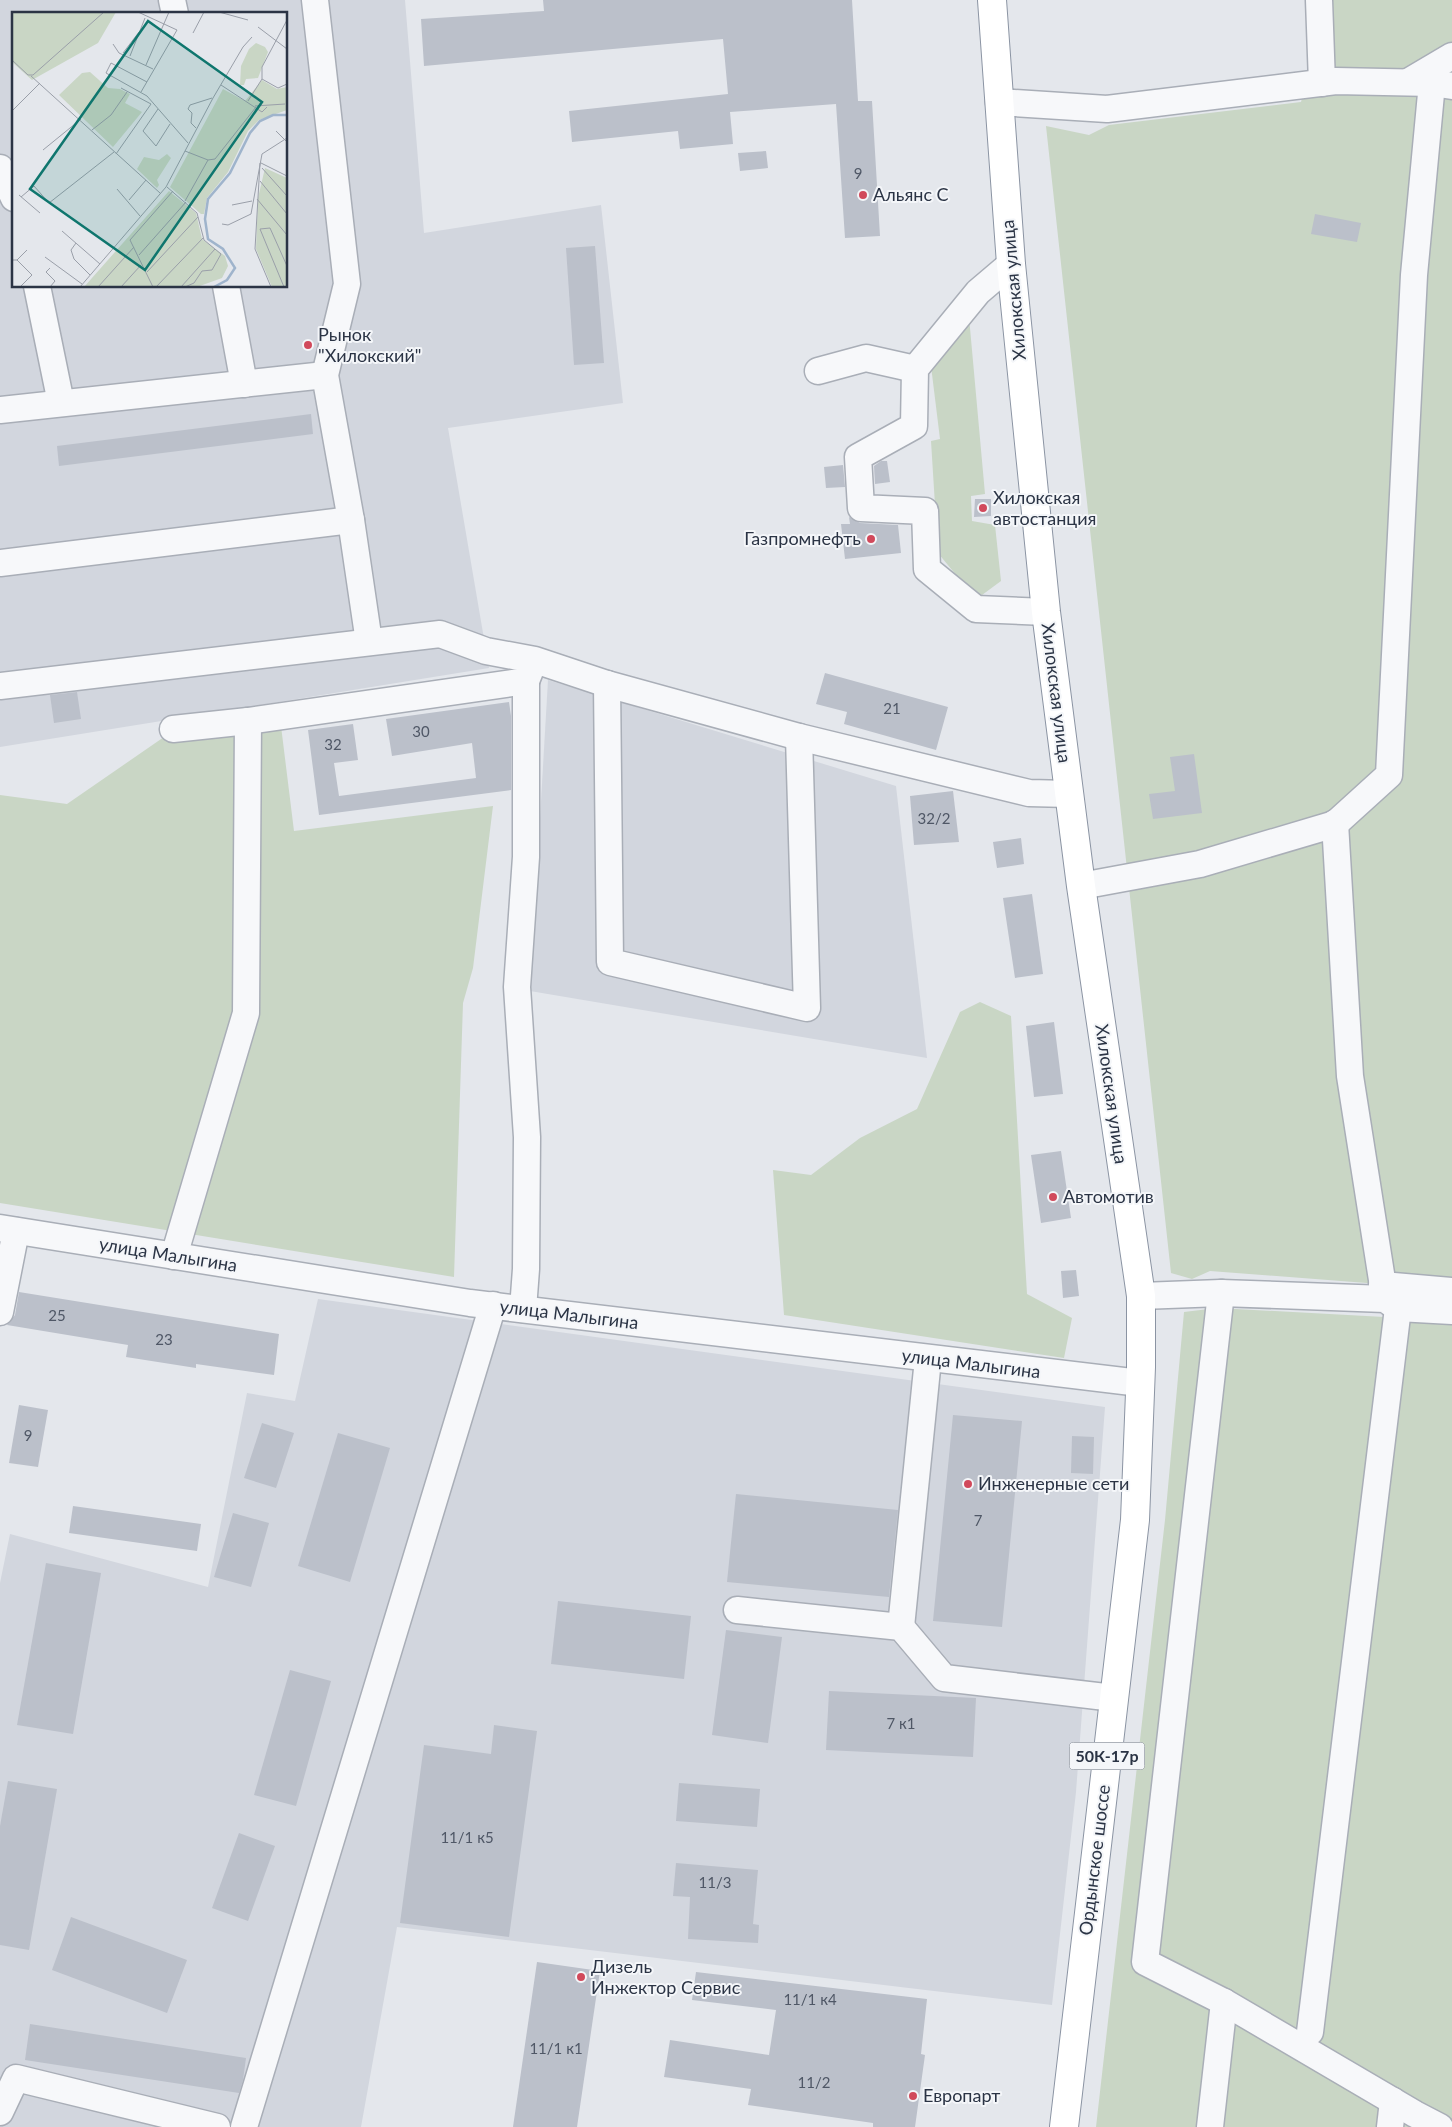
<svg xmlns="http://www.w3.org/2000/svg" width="1452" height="2127" font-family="Lato,sans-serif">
<rect width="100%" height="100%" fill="#e4e7ec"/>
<g fill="#d2d6de" fill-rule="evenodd">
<path d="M0 0H405L424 233 601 205 623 403 448 428 489 668 0 747ZM14 14H286V286H14Z"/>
<polygon points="548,680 896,786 927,1058 530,991"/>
<polygon points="318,1299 1105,1407 1076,1792 1052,2005 397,1927 361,2127 0,2127 0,1583 10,1534 208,1587 247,1393 295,1401"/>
</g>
<g fill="#c9d6c5">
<polygon points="1324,0 1452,0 1452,1294 1431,1288 1210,1271 1192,1279 1171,1273 1046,126 1089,135 1109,125 1301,102 1324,12"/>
<polygon points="969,317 985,494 971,496 972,521 995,525 1001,581 982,595 971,593 938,553 931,441 940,439 931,366 955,342"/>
<polygon points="281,726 294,831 493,806 473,968 463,1003 454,1277 0,1203 0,795 67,804 164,737"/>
<polygon points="980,1002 1011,1016 1027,1294 1072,1318 1064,1358 784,1315 773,1170 811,1175 860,1138 917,1109 960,1012"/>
<polygon points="1217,1308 1421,1319 1452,1325 1452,2127 1096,2127 1165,1520 1184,1312"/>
</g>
<g fill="#bbc0ca">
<polygon points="543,0 852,0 858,101 872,101 880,236 845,238 836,104 730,112 733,144 680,149 678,131 572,142 569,111 728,94 723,39 424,66 421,19 544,11"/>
<polygon points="766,151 768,168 740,171 738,153"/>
<polygon points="1315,214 1361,223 1357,242 1311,234"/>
<polygon points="595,246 604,363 574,365 566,248"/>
<polygon points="311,414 313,434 59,466 57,446"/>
<polygon points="881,461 887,461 890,482 875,484 874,466"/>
<polygon points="843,465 845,487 826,488 824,467"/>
<polygon points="975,499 991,499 991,516 974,517"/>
<polygon points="849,517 860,523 898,525 901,553 845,559 841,524 850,524"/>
<polygon points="825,673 948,707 936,750 844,724 847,712 816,704"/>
<polygon points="77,692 81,719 54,723 50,695"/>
<polygon points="509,702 511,716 511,790 319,815 308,730 353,724 358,760 334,763 339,796 476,778 472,743 392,756 386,719"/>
<polygon points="1194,754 1202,813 1153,819 1149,794 1175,791 1170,757"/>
<polygon points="953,791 959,842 914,845 910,796"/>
<polygon points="1021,838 1024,864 997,868 993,842"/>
<polygon points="1032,894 1043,974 1015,978 1003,898"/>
<polygon points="1054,1022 1063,1094 1034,1097 1026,1026"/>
<polygon points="1061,1151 1071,1218 1041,1223 1031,1155"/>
<polygon points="1076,1270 1079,1296 1063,1298 1061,1271"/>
<polygon points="19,1292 279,1334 274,1375 196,1364 196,1368 126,1357 128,1345 7,1325 15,1315"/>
<polygon points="19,1405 48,1410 38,1467 9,1463"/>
<polygon points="953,1415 1022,1421 1002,1627 933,1621"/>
<polygon points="262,1423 294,1433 276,1488 244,1478"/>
<polygon points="338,1433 390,1448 350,1582 298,1566"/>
<polygon points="1072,1436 1094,1437 1093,1474 1071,1473"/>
<polygon points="736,1494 898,1510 889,1597 727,1582"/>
<polygon points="73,1506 201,1524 197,1551 69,1533"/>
<polygon points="233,1513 269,1523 251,1587 214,1577"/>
<polygon points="46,1563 101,1573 73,1734 17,1725"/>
<polygon points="558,1601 691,1616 684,1679 551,1664"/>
<polygon points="726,1630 782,1637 768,1743 712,1735"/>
<polygon points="290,1670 331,1681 296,1806 254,1795"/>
<polygon points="829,1691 976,1698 973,1757 826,1750"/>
<polygon points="494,1725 537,1731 509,1937 400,1923 424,1745 491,1754"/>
<polygon points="8,1781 57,1789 29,1950 0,1945 0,1826"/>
<polygon points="679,1783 760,1789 757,1827 676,1821"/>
<polygon points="239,1833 275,1846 248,1921 212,1908"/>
<polygon points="676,1863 758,1870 753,1924 759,1925 758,1943 688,1939 690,1897 673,1896"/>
<polygon points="71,1917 187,1960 167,2013 52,1970"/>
<polygon points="537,1962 600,1971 577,2127 513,2127"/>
<polygon points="696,1972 927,1999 921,2054 925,2055 915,2127 873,2127 873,2123 748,2105 751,2089 664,2077 670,2040 769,2055 776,2010 692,2000"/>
<polygon points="30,2024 246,2058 243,2080 239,2093 25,2060"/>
</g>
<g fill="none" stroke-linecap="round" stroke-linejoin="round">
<g stroke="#a9aeb7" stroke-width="29">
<g id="minor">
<polyline points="172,0 175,14"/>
<polyline points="315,0 347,284 325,375 351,520 369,642"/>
<polyline points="1319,0 1322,83"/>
<polyline points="1408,82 1452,56"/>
<polyline points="999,102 1107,109 1336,81 1432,83 1452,86"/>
<polyline points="0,168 14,198"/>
<polyline points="1011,264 978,292 915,369 914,426 858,457 861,508 925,511 927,569 976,609 1046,612"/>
<polyline points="37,286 61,403"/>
<polyline points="226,286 244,384"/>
<polyline points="818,371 866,358 915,369"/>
<polyline points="0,410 325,375"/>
<polyline points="0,563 351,520"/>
<polyline points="607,684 610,962 807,1008 799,737"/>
<polyline points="0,686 440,634 486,651 535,660 607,684 799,737 1029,793 1069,794"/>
<polyline points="173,729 248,721 526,681 532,666"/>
<polyline points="1335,823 1350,1076 1385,1299"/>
<polyline points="1081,886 1200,864 1335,824 1389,775 1414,275 1432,83"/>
<polyline points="0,1228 470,1303 1140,1383"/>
<polyline points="174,1256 246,1013 248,721"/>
<polyline points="1382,1285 1452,1291"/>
<polyline points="1221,1293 1145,1962 1224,2002 1415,2114 1440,2127"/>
<polyline points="1141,1296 1221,1293 1385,1299 1398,1308 1452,1311"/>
<polyline points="523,1309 526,1269 527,1137 517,987 526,857 526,681"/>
<polyline points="0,1312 16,1231"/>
<polyline points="737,1610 901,1627 944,1678 1114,1698"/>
<polyline points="901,1627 928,1359"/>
<polyline points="1310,2032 1398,1308"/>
<polyline points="0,2112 16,2078 217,2127"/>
<polyline points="244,2127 493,1305"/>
<polyline points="1210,2127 1224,2002"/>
<polyline points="1390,2127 1393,2101"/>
</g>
</g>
<g stroke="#8b94a3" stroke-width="30">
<polyline id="highway" points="992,0 1011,264 1046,612 1081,886 1141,1296 1141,1367 1135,1520 1064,2127"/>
</g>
<use href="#minor" stroke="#f7f8fa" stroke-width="26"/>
<use href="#highway" stroke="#fff" stroke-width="28"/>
</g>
<g fill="#d1495b" stroke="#f4f6f9" stroke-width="2">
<circle cx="863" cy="195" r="5"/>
<circle cx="308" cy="345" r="5"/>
<circle cx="983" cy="508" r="5"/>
<circle cx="871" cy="539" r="5"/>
<circle cx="1053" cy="1197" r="5"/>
<circle cx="968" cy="1484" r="5"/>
<circle cx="581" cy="1977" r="5"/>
<circle cx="913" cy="2096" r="5"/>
</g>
<g text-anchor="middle" stroke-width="4" stroke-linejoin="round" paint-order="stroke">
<g font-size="15" fill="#4f5766">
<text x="858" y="179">9</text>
<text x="892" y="714">21</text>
<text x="421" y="737">30</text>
<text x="333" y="750">32</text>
<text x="934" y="824">32/2</text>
<text x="57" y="1321">25</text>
<text x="164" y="1345">23</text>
<text x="28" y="1441">9</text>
<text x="978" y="1526">7</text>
<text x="901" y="1729">7 к1</text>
<text x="467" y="1843">11/1 к5</text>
<text x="715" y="1888">11/3</text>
<text x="810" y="2005">11/1 к4</text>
<text x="556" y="2054">11/1 к1</text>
<text x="814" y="2088">11/2</text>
</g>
<rect fill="#f4f6f9" stroke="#676e7b" stroke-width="1" x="1069.5" y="1742.5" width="75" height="27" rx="4"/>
<g font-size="16" font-weight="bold" fill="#2b3445">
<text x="1107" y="1762">50К-17р</text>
</g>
<g font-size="18" fill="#2b3445" stroke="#f4f6f9" text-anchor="start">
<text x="873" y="201">Альянс С</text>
<text x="318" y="341">Рынок<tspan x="318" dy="21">"Хилокский"</tspan></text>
<text x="993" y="504">Хилокская<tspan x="993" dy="21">автостанция</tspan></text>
<text x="861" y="545" text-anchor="end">Газпромнефть</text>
<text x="1063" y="1203">Автомотив</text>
<text x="978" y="1490">Инженерные сети</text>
<text x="591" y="1973">Дизель<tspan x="591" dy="21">Инжектор Сервис</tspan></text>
<text x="923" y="2102">Европарт</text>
</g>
<g font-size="18" fill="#2b3445" stroke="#f4f6f9">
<text transform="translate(1014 290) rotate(-95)" y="6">Хилокская улица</text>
<text transform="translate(1056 693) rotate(83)" y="6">Хилокская улица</text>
<text transform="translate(1111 1094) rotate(82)" y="6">Хилокская улица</text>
<text transform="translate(168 1255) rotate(9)" y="6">улица Малыгина</text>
<text transform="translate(569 1315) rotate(7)" y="6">улица Малыгина</text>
<text transform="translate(971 1364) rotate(7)" y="6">улица Малыгина</text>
<text transform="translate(1095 1860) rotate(-83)" y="6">Ордынское шоссе</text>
</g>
</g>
<g transform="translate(12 12)">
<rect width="275" height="275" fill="#e4e7ec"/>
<path d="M0 0H104L86 31 20 68 0 50ZM244 31 253 35 256 40 246 66 234 67 232 73H228L229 54 237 37ZM78 60 96 76 108 77 118 82 113 91 130 100 101 135 47 83 70 61ZM250 68 265 77 275 75V98L247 108 236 119 216 160 195 186 192 202H189L158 175 211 77 233 89ZM155 142 159 146 145 168 147 173 145 176 125 157 132 145 147 148ZM253 156 275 166V275H260L244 237 246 186ZM157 179 184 201 190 227 213 244 216 254 210 266 185 275H72Z" fill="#c9d6c5"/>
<path fill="none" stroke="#9fb4cc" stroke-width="2.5" d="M202 275 215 268 223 256 211 237 196 227 193 207 196 187 218 161 238 121 248 109 261 103H275"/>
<path fill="none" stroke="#9a9fa9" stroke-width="1" d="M126 0 165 18 129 80M207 0 236 8M246 15 275 37M181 21 192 0M101 32 107 41 141 57M111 41 127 20M118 44 133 6M0 48 16 63H21L92 0M134 53 157 0M19 64 148 181M250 67 266 76 275 72M135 70 99 51 94 61 135 84 176 131M209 73 250 100 255 95M109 76 139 92M236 89 250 67V55L275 8M243 94 273 92M146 97 131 119 144 134 158 112M0 99 28 71M184 116 179 111 180 101 176 97 178 93 200 86M80 118 99 103 115 80M264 119 275 130M31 138 69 107M173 139 196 148 203 147 244 95M104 142 139 92M248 151 243 237 259 275M249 151 275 164M250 156 275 184M248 169 275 202M155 175 185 201 192 228 209 242 200 258 190 259 182 271 173 275M105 177 128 204M7 183 28 201M9 185 22 174 37 191 102 140M245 187 275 223M117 188 134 168M173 189 196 148M220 193 240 189M210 212 216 213 239 202 250 142 275 126M50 219 88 252M64 231 59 238 62 247 78 263M127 243 174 190M33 245 70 272M0 248H5L15 238M5 248 20 263 8 275M135 260 186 205M38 275 43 269 34 260 38 256M68 275 154 175 201 86 231 35 240 25M86 275 122 235M109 275 129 253M141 275 118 228 161 179M144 275 191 226M169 275 203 237M272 275 248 217 258 216 275 254"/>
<path fill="#0f766e" fill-opacity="0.15" stroke="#0f766e" stroke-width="2.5" d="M136 9 250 90 133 258 18 177Z"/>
<rect width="275" height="275" fill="none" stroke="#2b3445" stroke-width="2.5"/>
</g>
</svg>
